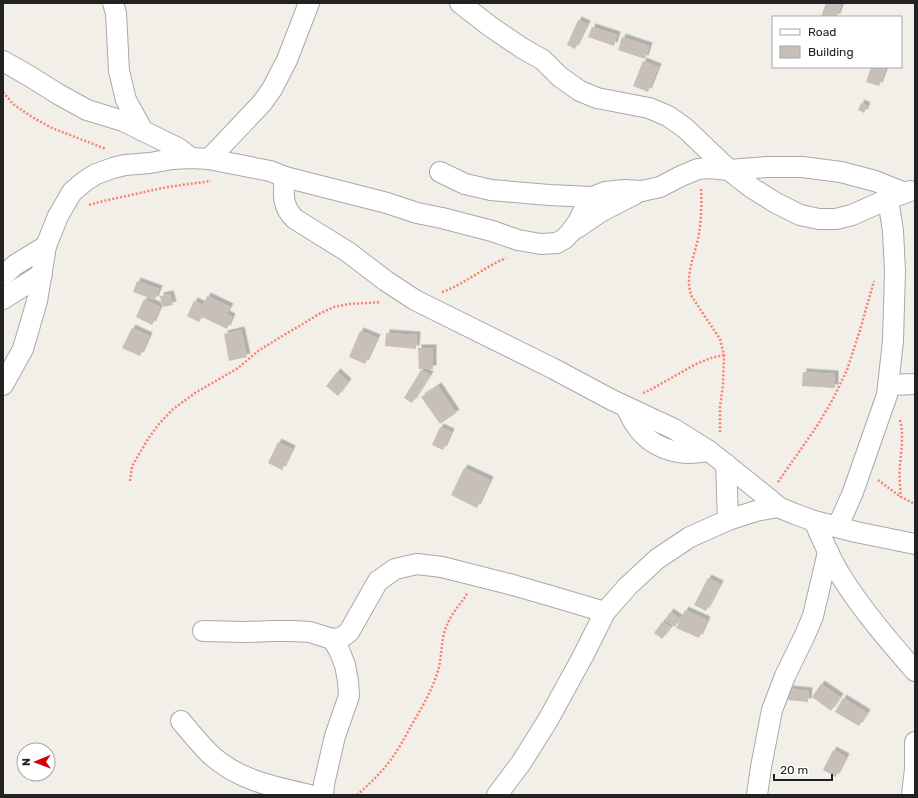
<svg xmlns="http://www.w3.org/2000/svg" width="918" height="798" font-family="Rubik,sans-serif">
<defs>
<filter id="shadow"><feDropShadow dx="3.5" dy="-3.5" stdDeviation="0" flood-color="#0004"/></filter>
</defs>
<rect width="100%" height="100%" fill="#f2efe9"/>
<g fill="#c7bfb8" filter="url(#shadow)">
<polygon points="826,3 835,3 841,5 837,17 821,17"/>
<polygon points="578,20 587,24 575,49 567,45"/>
<polygon points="592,27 617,35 614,46 588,37"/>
<polygon points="622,37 649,46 645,59 618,50"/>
<polygon points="643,61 658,67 648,92 633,86"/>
<polygon points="871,67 886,67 879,86 866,82"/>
<polygon points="861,103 867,106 864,113 858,110"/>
<polygon points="137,281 159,289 155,300 133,292"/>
<polygon points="170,294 173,305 162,307 160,296"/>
<polygon points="207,296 230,307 226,314 232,317 227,329 202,317 199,322 187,316 194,301 203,305"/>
<polygon points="144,299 160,307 152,325 136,317"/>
<polygon points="132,328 149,336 140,356 122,348"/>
<polygon points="241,330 247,357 229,361 224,334"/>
<polygon points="360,331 377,338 365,364 349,357"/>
<polygon points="386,333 417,335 416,349 385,346"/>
<polygon points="418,348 433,348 433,369 419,369"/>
<polygon points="421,370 430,375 412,403 404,398"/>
<polygon points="337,372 348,382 338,396 326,386"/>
<polygon points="803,372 835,374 835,388 802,386"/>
<polygon points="438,386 456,413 440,424 421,397"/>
<polygon points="440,427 451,432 443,450 432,445"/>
<polygon points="278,442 292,449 282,470 268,463"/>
<polygon points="464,468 490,480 477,508 451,495"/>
<polygon points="708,578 720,584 706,611 694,605"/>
<polygon points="685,610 707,620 699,638 676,628"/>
<polygon points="670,612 680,619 675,627 665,620"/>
<polygon points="662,622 671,627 662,639 654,633"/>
<polygon points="821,684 840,697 831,711 812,697"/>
<polygon points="789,689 809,691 808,702 788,700"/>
<polygon points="843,698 867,713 859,726 835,712"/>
<polygon points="833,750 846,757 836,777 823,770"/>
</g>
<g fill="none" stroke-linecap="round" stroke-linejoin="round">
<g stroke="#a9a9a9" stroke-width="22">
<g id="street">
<polyline points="113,3 116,13 119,71 126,100 143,131"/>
<polyline points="460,3 491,27 522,48 543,60 560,77 580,91 597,98 649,108 668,116 685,128 729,170 752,188 776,203 800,215 819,219 836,219 852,215 888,199 910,191"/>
<polyline points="3,61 31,77 58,94 87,110 123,121 178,148 191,158"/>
<polyline points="209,159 262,103 272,89 287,60 309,3"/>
<polyline points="440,172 465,184 491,190 549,195 593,197"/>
<path d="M285 177C283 194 282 207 295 219L348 252 386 281 415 300 554 369 612 400 674 429 709 451 768 498 778 507 795 514 814 521 856 532 915 544"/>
<polyline points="577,228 602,211 635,194"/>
<polyline points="3,276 15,265 46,246"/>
<polyline points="3,299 42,274"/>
<polyline points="3,385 23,349 37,301 46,246 58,216 72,192 85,181 96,174 113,168 125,165 150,163 172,159 191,158 209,159 270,171 285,177 387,203 417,213 442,218 492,231 518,240 541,244 557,243 564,239 570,233 578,222 586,206 593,197 605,192 625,190 642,191 660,187 681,176 698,169 709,168 729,170 767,167 802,167 841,172 875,181 905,193"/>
<polyline points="889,385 915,384"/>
<path d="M626 407C631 417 636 428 645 436 656 447 674 453 690 453 697 453 703 452 709 451"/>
<polyline points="726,464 728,520"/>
<path d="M814 521C823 540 830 559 841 576 862 610 889 641 915 671"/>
<polyline points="836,527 842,517 853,492 887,395 893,341 895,271 893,231 888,199"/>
<polyline points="203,631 246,632 273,631 292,631 310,632 332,639 341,638 349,632 378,581 395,569 417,564 442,567 513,585 551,596 605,612"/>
<path d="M181 721C190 732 199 743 209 753 237 780 274 787 310 795"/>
<polyline points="323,795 324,784 335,736 349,696 348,681 345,665 339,650 332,639"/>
<polyline points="497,795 521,763 548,720 583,656 605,612 628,586 657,559 690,537 728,520 756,511 778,507"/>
<polyline points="757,795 761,767 772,710 785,676 805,635 813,616 828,552"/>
<polyline points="912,795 915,769 915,742"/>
</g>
</g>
<g stroke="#fa8072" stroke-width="2.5" stroke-dasharray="2 2" stroke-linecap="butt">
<polyline points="3,92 13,104 32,117 52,128 106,149"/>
<path d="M701 189C702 206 701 222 698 239 694 258 684 277 692 297L720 339 724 355 723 385 720 407V434"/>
<polyline points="89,205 99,202 167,187 211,181"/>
<path d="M442 292C465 284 484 267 506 258"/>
<polyline points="643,393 650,390 696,364 711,358 724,355"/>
<path d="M900 420C904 435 901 450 900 465 899 476 900 487 901 497"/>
<polyline points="878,480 901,497 915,504"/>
<polyline points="130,481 132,466 148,439 158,425 172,410 195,393 238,368 258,351 279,338 301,325 319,314 334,307 349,304 381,302"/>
<polyline points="778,482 817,426 833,399 847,370 860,330 874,281"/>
<path d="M357 795C367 786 377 777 385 767 395 756 404 739 411 726 421 709 431 692 437 674 441 662 441 650 443 638 446 621 456 609 466 596L467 592"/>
</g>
<use href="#street" stroke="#fff" stroke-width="20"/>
</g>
<rect width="918" height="798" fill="none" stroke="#222222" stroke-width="8"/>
<rect x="772" y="16" width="130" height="52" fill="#ffffff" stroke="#a7a7a7"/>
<rect x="780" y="29" width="20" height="6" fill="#ffffff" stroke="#a7a7a7"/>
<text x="808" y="36" font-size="12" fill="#222222">Road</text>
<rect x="780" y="46" width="20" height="12" fill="#c7bfb8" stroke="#a7a7a7"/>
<text x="808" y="56" font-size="12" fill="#222222">Building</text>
<g transform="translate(36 762) rotate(269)"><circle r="19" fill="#ffffff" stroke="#a7a7a7"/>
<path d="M0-3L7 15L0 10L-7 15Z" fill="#d40000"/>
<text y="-6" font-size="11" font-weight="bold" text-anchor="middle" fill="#222222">N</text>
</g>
<path d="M774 774v6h58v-6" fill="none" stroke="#222222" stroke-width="2"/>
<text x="780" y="774" font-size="12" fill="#222222" stroke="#ffffff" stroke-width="3" paint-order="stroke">20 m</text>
</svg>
